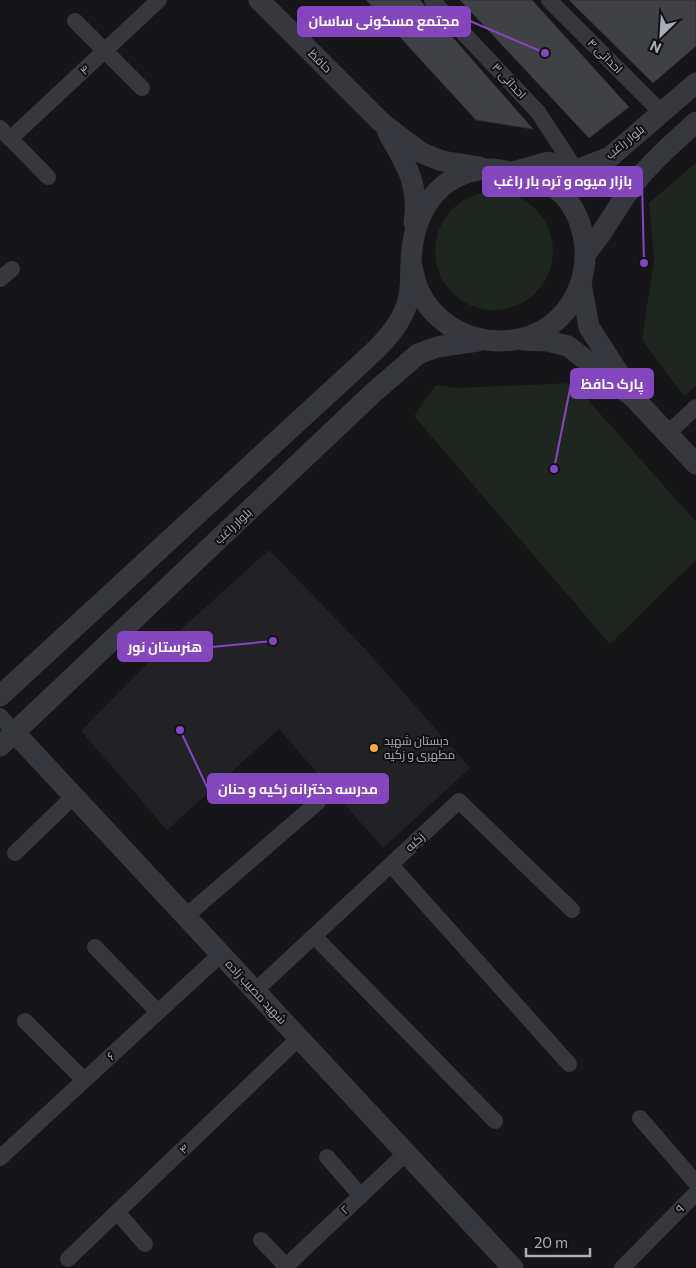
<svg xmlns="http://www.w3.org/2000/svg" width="696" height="1268" font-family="Commissioner,Cairo,sans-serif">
<rect width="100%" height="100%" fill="#161618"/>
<polygon fill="#222225" points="269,550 367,651 470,768 383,848 279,729 167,830 81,731 179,631"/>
<g fill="#1e261f">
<polygon points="696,163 696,386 684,396 642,340 654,259 649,203"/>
<circle cx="494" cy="251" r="59"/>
<polygon points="573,383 696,522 696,560 610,644 414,416 436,385 457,388"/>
</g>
<g fill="#404145" stroke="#303034">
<polygon points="366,0 420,0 533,129 476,120"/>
<polygon points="460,0 532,0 629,107 589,138"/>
<polygon points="569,0 696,0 696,46 653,83"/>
</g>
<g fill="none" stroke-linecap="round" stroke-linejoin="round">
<g stroke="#37383d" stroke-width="16">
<polyline points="432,0 538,112 576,170"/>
<polyline points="549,0 661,112"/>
<polyline points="75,21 142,88"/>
<polyline points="0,128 48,177"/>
<polyline points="10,139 159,0"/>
<polyline points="0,279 12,269"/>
<polyline points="667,434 696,407"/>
<polyline points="0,716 15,733"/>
<polyline points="15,853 74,796"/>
<polyline points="391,865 569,1064"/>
<polyline points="185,917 318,802"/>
<polyline points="314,936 495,1121"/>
<polyline points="95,947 158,1012"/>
<polyline points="255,991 459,801 572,910"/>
<polyline points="25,1021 84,1080"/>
<polyline points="640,1118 696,1183"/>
<polyline points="327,1157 361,1196"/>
<polyline points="0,1158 221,954"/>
<polyline points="117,1212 145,1244"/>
<polyline points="261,1240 288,1268"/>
<polyline points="68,1259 299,1038"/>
<polyline points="284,1268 406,1153"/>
<polyline points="622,1268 696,1193"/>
</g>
<g stroke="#37383d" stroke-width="21">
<polyline points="259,0 381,122 404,140 422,153 442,161 480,167"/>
<path d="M388 133C406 164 420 185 414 223"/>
<polyline points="516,171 548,162 576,170 610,157 696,83"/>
<path d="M586 253C605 232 616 207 634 184 652 161 674 142 696 122"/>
<polyline points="581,283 589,327 625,383"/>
<polyline points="523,340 547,341 568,346 634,398 696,464"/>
<path d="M0 696 342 381C365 359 395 337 406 307 412 292 410 278 411 262 412 233 420 205 444 185 457 175 476 168 493 169 499 169 506 172 512 172 519 173 522 170 530 173 544 180 559 188 569 202 597 242 588 303 545 329 500 355 441 337 419 291 415 282 413 271 411 262"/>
<polyline points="15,733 513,1268"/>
<polyline points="0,746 373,393 418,354 437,347 478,341"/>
</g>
</g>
<circle fill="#f2b134" stroke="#111113" stroke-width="2" cx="374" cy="748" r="5"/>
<g text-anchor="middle" stroke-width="4" stroke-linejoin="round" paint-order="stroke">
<g font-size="12" fill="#a8adb8" stroke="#111113">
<text transform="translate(605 56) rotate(45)" y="4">احداثی ۴</text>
<text transform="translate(320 61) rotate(45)" y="4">حافظ</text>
<text transform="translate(85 70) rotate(-43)" y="4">۴</text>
<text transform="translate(509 81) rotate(47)" y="4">احداثی ۳</text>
<text transform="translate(625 142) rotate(-39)" y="4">بلوار راغب</text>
<text transform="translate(233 526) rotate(-43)" y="4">بلوار راغب</text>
<text transform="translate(415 842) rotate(-43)" y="4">زکیه</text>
<text transform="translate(256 992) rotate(47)" y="4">شهید مصیب زاده</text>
<text transform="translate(111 1056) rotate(-43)" y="4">۶</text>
<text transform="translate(184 1149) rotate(-44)" y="4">۴</text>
<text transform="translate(680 1209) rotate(-45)" y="4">۹</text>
<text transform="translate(345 1210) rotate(-43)" y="4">۲</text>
</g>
<g font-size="12" fill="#a8adb8" stroke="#111113" text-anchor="start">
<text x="384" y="745">دبستان شهید<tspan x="384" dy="14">مطهری و زکیه</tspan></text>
</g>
</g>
<path fill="none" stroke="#8446be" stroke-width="2" d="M545 53L470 21M644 263L642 181M554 469L571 384M273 641L212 647M180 730L208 789"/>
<g fill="#8446be" stroke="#111113" stroke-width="2">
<circle cx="545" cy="53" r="5"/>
<circle cx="644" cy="263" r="5"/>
<circle cx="554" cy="469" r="5"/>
<circle cx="273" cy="641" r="5"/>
<circle cx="180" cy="730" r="5"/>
</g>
<g fill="#8446be" stroke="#8446be" stroke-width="2">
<rect x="298" y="7" width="172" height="29" rx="5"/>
<rect x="483" y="167" width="159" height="29" rx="5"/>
<rect x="571" y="369" width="82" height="29" rx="5"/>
<rect x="118" y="632" width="94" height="29" rx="5"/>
<rect x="208" y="774" width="180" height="29" rx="5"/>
</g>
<g font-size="14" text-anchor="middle" font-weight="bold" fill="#fff">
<text x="384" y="26">مجتمع مسکونی ساسان</text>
<text x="563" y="186">بازار میوه و تره بار راغب</text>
<text x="612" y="389">پارک حافظ</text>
<text x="165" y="652">هنرستان نور</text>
<text x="298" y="794">مدرسه دخترانه زکیه و حنان</text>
</g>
<g transform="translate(661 35) rotate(205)" stroke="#111113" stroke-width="4" paint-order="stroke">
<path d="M0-4L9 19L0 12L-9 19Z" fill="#a8adb8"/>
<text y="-8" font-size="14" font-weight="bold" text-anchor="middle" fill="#a8adb8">N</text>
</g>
<path d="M526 1248v8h64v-8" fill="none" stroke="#a8adb8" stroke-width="2.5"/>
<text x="534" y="1248" font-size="15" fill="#a8adb8" stroke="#111113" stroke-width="4" paint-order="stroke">20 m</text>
</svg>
